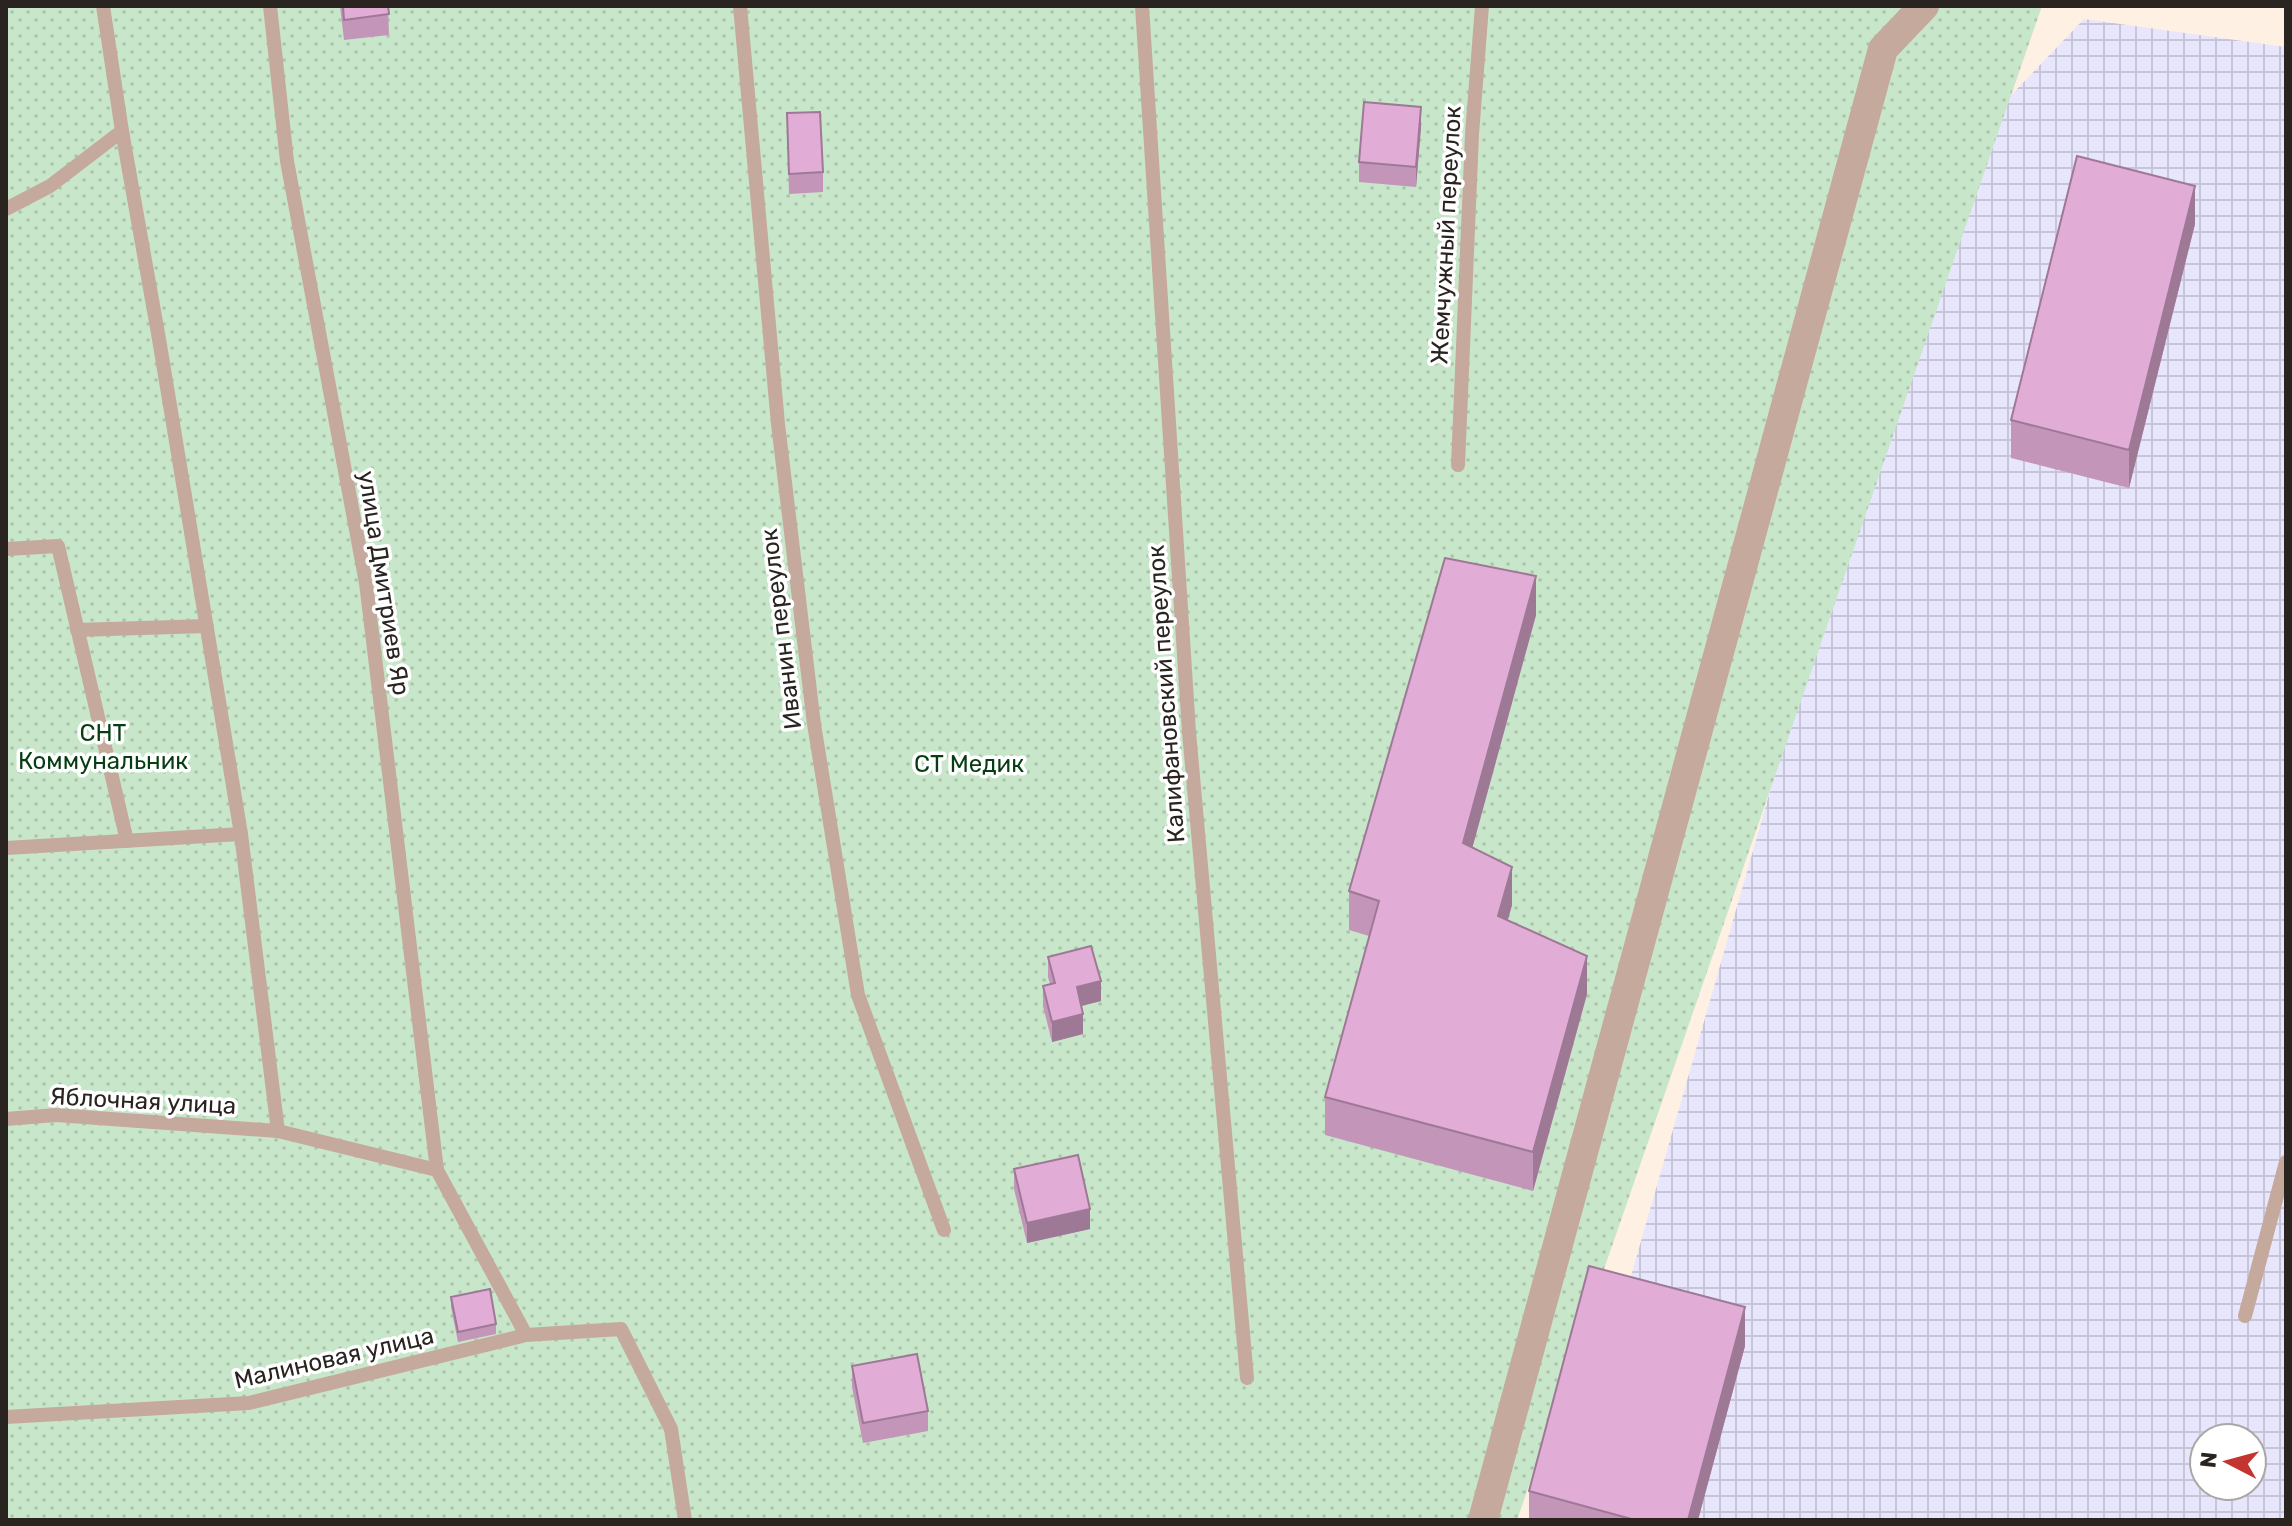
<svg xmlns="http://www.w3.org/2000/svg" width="2292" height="1526" font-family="Rubik,sans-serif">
<defs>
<pattern id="industrial-grid" width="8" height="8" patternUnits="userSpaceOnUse" patternTransform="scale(2)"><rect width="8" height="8" fill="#e8e6fc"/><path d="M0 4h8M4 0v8" fill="none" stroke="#c7c5d8"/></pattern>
<pattern id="garden-dots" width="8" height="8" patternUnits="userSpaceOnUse" patternTransform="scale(2)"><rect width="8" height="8" fill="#c8e6c9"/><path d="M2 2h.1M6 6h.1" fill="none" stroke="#acc5ac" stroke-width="1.8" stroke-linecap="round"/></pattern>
</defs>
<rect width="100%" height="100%" fill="#fff0e4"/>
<path fill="url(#industrial-grid)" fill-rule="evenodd" d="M2084 19 2286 47V1520H1561L1952 157ZM2204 1438H2252V1486H2204Z"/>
<polygon fill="url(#garden-dots)" points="6,6 2042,6 1517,1520 6,1520"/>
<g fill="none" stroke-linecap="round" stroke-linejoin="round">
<g stroke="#c5a99d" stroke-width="14">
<polyline points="270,6 287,161 366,583 437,1170"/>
<polyline points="740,6 778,424 814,724 858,995 944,1230"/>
<polyline points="1142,6 1189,732 1247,1378"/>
<polyline points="122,131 159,339 241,834 278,1131 437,1170 526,1335 621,1329 671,1429 685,1520"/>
<polyline points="6,209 50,186 122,131 103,6"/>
<polyline points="1458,465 1472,134 1482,6"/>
<polyline points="6,549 58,546 127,841"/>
<polyline points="77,630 207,626"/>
<polyline points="6,848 241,834"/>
<polyline points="6,1119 56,1115 278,1131"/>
<polyline points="2245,1316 2286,1162"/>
<polyline points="6,1417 249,1403 526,1335"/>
</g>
<polyline stroke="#c5a99d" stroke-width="30" points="1483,1520 1883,49 1924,6"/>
</g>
<g fill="#c295b9">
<polygon points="340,6 388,6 389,35 344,40"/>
<polygon points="787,113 823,172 823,192 789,194"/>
<polygon points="1421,127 1416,187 1359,182 1359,162"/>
<polygon points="2195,224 2129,488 2011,458 2011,420"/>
<polygon points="1536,615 1472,848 1512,905 1507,921 1587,994 1533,1191 1325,1135 1325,1097 1369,936 1349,930 1349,891"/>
<polygon points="1048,957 1101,1001 1081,1006 1083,1034 1052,1042 1043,1006 1043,986 1050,984 1048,977"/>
<polygon points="1014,1169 1090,1229 1027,1243 1014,1189"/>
<polygon points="451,1297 496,1324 496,1334 458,1342 451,1307"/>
<polygon points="1745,1346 1698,1520 1529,1520 1529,1491"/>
<polygon points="852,1366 928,1411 928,1431 863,1443 852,1387"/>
</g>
<g fill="#9e7996">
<polygon points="1421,107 1421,127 1416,187 1416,167"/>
<polygon points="2195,186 2195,224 2129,488 2129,450"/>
<polygon points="1536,576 1536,615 1463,882 1463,843"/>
<polygon points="1512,867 1512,905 1498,955 1498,916"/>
<polygon points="1587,956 1587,994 1533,1191 1533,1152"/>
<polygon points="1101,981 1101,1001 1077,1007 1077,987"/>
<polygon points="1083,1014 1083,1034 1052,1042 1052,1022"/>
<polygon points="1090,1209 1090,1229 1027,1243 1027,1223"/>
<polygon points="1745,1307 1745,1346 1698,1520 1688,1520"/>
</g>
<g fill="#e1add7" stroke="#9e7996" stroke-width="2">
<polygon points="343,6 388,6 389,14 344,20"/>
<polygon points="1364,102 1421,107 1416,167 1359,162"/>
<polygon points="820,112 823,172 789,174 787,113"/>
<polygon points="2077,156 2195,186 2129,450 2011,420"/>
<polygon points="1445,558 1536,576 1463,843 1512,867 1498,916 1587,956 1533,1152 1325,1097 1379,901 1349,891"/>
<polygon points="1091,946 1101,981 1077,987 1083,1014 1052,1022 1043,986 1055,983 1048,957"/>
<polygon points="1078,1155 1090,1209 1027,1223 1014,1169"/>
<polygon points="1589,1266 1745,1307 1688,1520 1635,1520 1529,1491"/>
<polygon points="490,1289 496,1324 458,1332 451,1297"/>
<polygon points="917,1354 928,1411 863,1423 852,1366"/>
</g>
<g text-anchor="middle" stroke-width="7" stroke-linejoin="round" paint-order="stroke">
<g font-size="24" fill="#2a2420" stroke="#fff">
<text transform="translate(1446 235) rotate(-87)" y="8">Жемчужный переулок</text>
<text transform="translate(384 583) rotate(81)" y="8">улица Дмитриев Яр</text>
<text transform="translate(781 629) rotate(-97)" y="8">Иванин переулок</text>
<text transform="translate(1166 694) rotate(-94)" y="8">Калифановский переулок</text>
<text transform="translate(143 1101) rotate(3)" y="8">Яблочная улица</text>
<text transform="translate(334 1358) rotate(-13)" y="8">Малиновая улица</text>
</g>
<g font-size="24" fill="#063d13" stroke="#fff">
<text x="103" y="741">СНТ<tspan x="103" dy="28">Коммунальник</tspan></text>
<text x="969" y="772">СТ Медик</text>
</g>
</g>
<rect width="2292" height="1526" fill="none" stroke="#2a2420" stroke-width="16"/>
<g transform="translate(2228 1462) rotate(276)"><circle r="38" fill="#ffffff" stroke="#aaa7a6" stroke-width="2"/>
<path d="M0-6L14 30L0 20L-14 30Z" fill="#c43530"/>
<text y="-12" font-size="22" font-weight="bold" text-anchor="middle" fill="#2a2420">N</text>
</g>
</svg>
